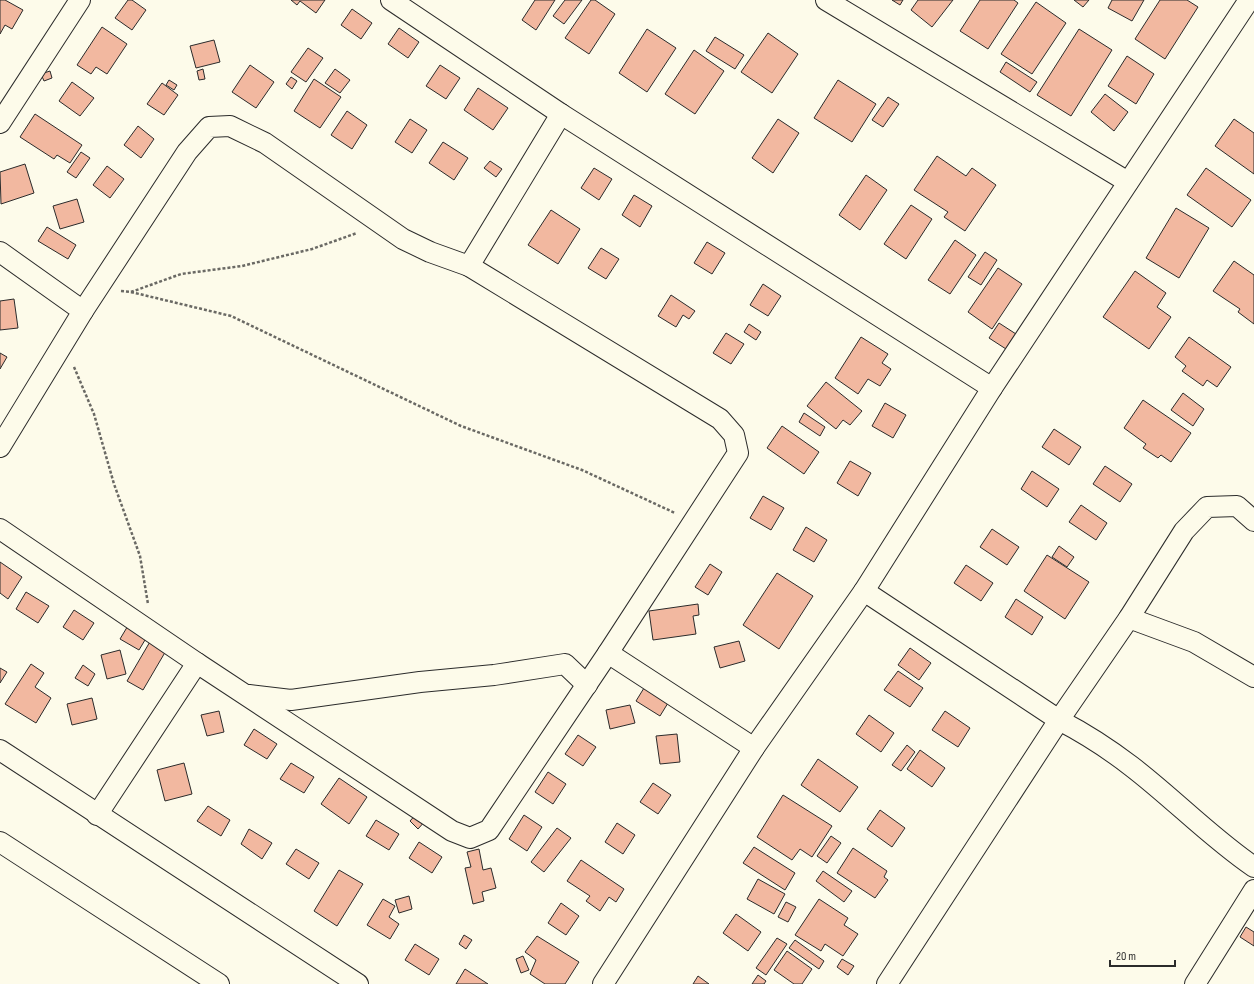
<svg xmlns="http://www.w3.org/2000/svg" width="1254" height="984" font-family="'Sofia Sans Condensed',sans-serif">
<rect width="100%" height="100%" fill="#fdfbea"/>
<g fill="#f2b8a0" stroke="#2b2b2b">
<polygon points="0,0 5,0 23,10 12,29 5,25 0,34"/>
<polygon points="128,0 132,0 146,10 132,30 115,18"/>
<polygon points="291,0 325,0 316,13 300,1 297,5"/>
<polygon points="535,0 555,0 536,30 522,20"/>
<polygon points="565,0 582,0 564,24 553,16"/>
<polygon points="591,0 595,0 615,14 589,54 565,38"/>
<polygon points="892,0 903,0 900,5"/>
<polygon points="918,0 953,0 932,27 911,10"/>
<polygon points="980,0 1014,0 1018,3 988,49 960,31"/>
<polygon points="1074,0 1089,0 1083,7"/>
<polygon points="1112,0 1144,0 1132,21 1108,8"/>
<polygon points="1160,0 1187,0 1198,7 1165,59 1135,39"/>
<polygon points="1036,2 1066,23 1032,74 1001,54"/>
<polygon points="352,9 372,23 361,39 341,25"/>
<polygon points="102,27 127,44 107,74 96,67 91,74 77,65"/>
<polygon points="399,28 419,42 408,58 388,44"/>
<polygon points="647,29 676,48 647,92 619,73"/>
<polygon points="1079,29 1112,50 1071,116 1037,95"/>
<polygon points="768,33 798,54 772,93 741,72"/>
<polygon points="715,37 744,55 735,69 706,51"/>
<polygon points="214,40 220,62 196,68 190,46"/>
<polygon points="308,48 323,58 306,82 291,72"/>
<polygon points="694,50 724,71 695,114 665,94"/>
<polygon points="1127,56 1154,74 1136,104 1108,86"/>
<polygon points="1006,62 1037,82 1030,92 1000,72"/>
<polygon points="250,65 274,82 256,108 232,92"/>
<polygon points="440,65 460,78 446,99 426,86"/>
<polygon points="203,69 205,79 199,80 197,71"/>
<polygon points="335,69 350,80 340,93 325,83"/>
<polygon points="50,71 52,78 44,81 41,74"/>
<polygon points="291,77 297,81 292,89 286,84"/>
<polygon points="314,79 341,97 320,128 294,111"/>
<polygon points="169,80 177,85 174,90 166,85"/>
<polygon points="838,80 876,104 852,142 814,118"/>
<polygon points="72,82 94,98 80,116 59,101"/>
<polygon points="162,83 178,95 164,115 147,104"/>
<polygon points="478,88 508,108 493,130 464,110"/>
<polygon points="1105,94 1128,112 1114,131 1091,112"/>
<polygon points="888,97 899,104 883,127 872,120"/>
<polygon points="347,111 367,125 352,149 331,135"/>
<polygon points="35,114 82,145 70,163 57,155 54,159 20,137"/>
<polygon points="410,119 427,130 412,153 395,142"/>
<polygon points="778,119 799,133 773,173 752,158"/>
<polygon points="1234,119 1254,133 1254,174 1215,146"/>
<polygon points="138,126 154,139 141,158 124,145"/>
<polygon points="443,142 468,158 454,180 429,163"/>
<polygon points="81,152 90,158 76,178 67,172"/>
<polygon points="937,156 966,176 972,168 996,185 965,231 944,217 948,212 914,190"/>
<polygon points="490,161 502,169 496,177 484,168"/>
<polygon points="25,164 34,193 1,204 0,172"/>
<polygon points="107,166 124,179 110,198 93,185"/>
<polygon points="594,168 612,179 599,200 581,188"/>
<polygon points="1206,168 1251,200 1232,227 1187,195"/>
<polygon points="866,175 887,190 860,230 839,215"/>
<polygon points="634,195 652,206 640,227 622,215"/>
<polygon points="77,199 84,222 60,229 53,206"/>
<polygon points="911,205 932,219 906,259 884,244"/>
<polygon points="1176,208 1209,228 1179,278 1146,258"/>
<polygon points="551,210 580,229 558,264 528,245"/>
<polygon points="47,227 76,245 68,259 38,241"/>
<polygon points="955,240 976,255 950,294 928,280"/>
<polygon points="707,242 725,253 712,274 694,263"/>
<polygon points="601,248 619,259 606,279 588,268"/>
<polygon points="985,252 997,260 981,285 968,277"/>
<polygon points="1234,261 1254,275 1254,324 1238,312 1240,309 1213,291"/>
<polygon points="998,268 1022,284 992,329 968,312"/>
<polygon points="1135,271 1166,293 1157,307 1171,317 1149,349 1103,317"/>
<polygon points="763,284 781,296 768,316 750,305"/>
<polygon points="671,295 695,311 689,319 683,315 676,327 658,316"/>
<polygon points="14,299 18,328 0,330 0,301"/>
<polygon points="999,323 1016,334 1006,349 989,338"/>
<polygon points="749,324 761,332 756,340 744,332"/>
<polygon points="726,333 744,344 731,364 713,353"/>
<polygon points="861,337 888,354 882,363 891,369 880,386 868,379 858,394 835,378"/>
<polygon points="1189,337 1231,367 1217,387 1207,380 1203,386 1182,371 1186,366 1175,357"/>
<polygon points="0,353 7,357 0,369"/>
<polygon points="826,382 862,411 850,425 843,420 836,429 807,406"/>
<polygon points="1183,393 1204,409 1193,426 1171,410"/>
<polygon points="1143,400 1191,433 1171,462 1161,455 1158,458 1143,448 1146,444 1124,428"/>
<polygon points="885,403 906,415 893,438 872,426"/>
<polygon points="804,413 825,427 820,436 799,422"/>
<polygon points="782,426 819,452 804,474 767,448"/>
<polygon points="1054,429 1081,447 1069,465 1042,447"/>
<polygon points="850,461 871,473 858,496 837,483"/>
<polygon points="1105,466 1132,484 1120,502 1093,484"/>
<polygon points="1032,471 1059,489 1047,507 1021,489"/>
<polygon points="763,496 784,508 771,530 750,518"/>
<polygon points="1081,505 1107,523 1096,540 1069,522"/>
<polygon points="806,527 827,540 814,562 793,550"/>
<polygon points="992,529 1019,547 1007,565 980,547"/>
<polygon points="1059,546 1074,557 1067,567 1052,557"/>
<polygon points="1047,555 1089,582 1065,619 1024,591"/>
<polygon points="0,562 22,577 8,599 0,593"/>
<polygon points="710,564 722,572 708,595 695,587"/>
<polygon points="966,565 993,583 981,601 954,583"/>
<polygon points="777,573 813,596 779,649 743,625"/>
<polygon points="26,592 49,606 38,623 16,609"/>
<polygon points="1016,599 1043,617 1032,635 1005,617"/>
<polygon points="698,604 699,615 693,616 696,634 653,640 649,611"/>
<polygon points="74,610 94,623 83,640 63,627"/>
<polygon points="129,624 148,635 139,650 120,639"/>
<polygon points="151,640 167,649 143,690 127,681"/>
<polygon points="739,641 745,661 720,668 714,647"/>
<polygon points="910,648 931,663 919,680 898,665"/>
<polygon points="120,650 126,674 107,679 101,655"/>
<polygon points="31,664 44,673 35,687 51,698 36,723 5,704"/>
<polygon points="83,665 95,674 88,686 75,678"/>
<polygon points="0,668 7,672 0,683"/>
<polygon points="898,671 923,688 910,707 884,690"/>
<polygon points="644,688 668,703 660,716 636,701"/>
<polygon points="92,698 97,719 72,725 67,704"/>
<polygon points="630,705 635,723 610,729 606,710"/>
<polygon points="219,711 224,732 207,736 201,715"/>
<polygon points="945,711 970,728 958,747 932,730"/>
<polygon points="869,715 894,733 881,752 856,734"/>
<polygon points="254,729 277,744 267,759 244,745"/>
<polygon points="677,734 680,762 660,764 656,736"/>
<polygon points="578,735 596,747 583,766 565,754"/>
<polygon points="907,745 915,752 901,771 892,765"/>
<polygon points="920,750 945,768 932,787 907,769"/>
<polygon points="818,759 858,787 840,812 801,785"/>
<polygon points="184,763 192,794 165,801 157,770"/>
<polygon points="291,763 314,777 304,793 280,779"/>
<polygon points="548,772 566,784 553,804 535,792"/>
<polygon points="339,778 367,797 349,824 321,804"/>
<polygon points="653,783 671,795 658,814 640,802"/>
<polygon points="783,795 832,826 812,857 800,849 792,860 757,837"/>
<polygon points="208,806 230,820 221,836 197,821"/>
<polygon points="880,810 905,828 892,847 867,829"/>
<polygon points="418,812 426,820 418,829 410,821"/>
<polygon points="524,815 542,827 527,851 509,839"/>
<polygon points="376,820 399,834 389,850 366,836"/>
<polygon points="617,823 635,835 623,854 605,842"/>
<polygon points="557,828 571,838 544,872 531,862"/>
<polygon points="249,829 272,843 262,859 241,844"/>
<polygon points="831,836 841,843 827,863 817,856"/>
<polygon points="419,842 442,857 432,873 409,858"/>
<polygon points="754,847 795,873 785,890 743,863"/>
<polygon points="853,848 887,871 884,877 888,880 875,898 837,873"/>
<polygon points="296,849 319,863 309,879 286,864"/>
<polygon points="479,849 483,870 491,868 496,888 482,892 484,901 473,904 465,868 471,867 467,852"/>
<polygon points="581,860 624,889 616,902 609,897 600,911 586,901 590,896 567,881"/>
<polygon points="339,870 363,884 337,926 314,911"/>
<polygon points="823,871 852,891 844,902 816,881"/>
<polygon points="758,879 785,894 774,914 747,899"/>
<polygon points="409,896 412,909 399,913 395,900"/>
<polygon points="383,899 395,906 389,917 399,924 390,939 367,925"/>
<polygon points="819,899 848,918 844,925 858,934 843,956 825,944 821,951 795,935"/>
<polygon points="786,902 796,907 788,922 778,917"/>
<polygon points="561,903 579,916 566,935 548,923"/>
<polygon points="736,914 761,932 748,951 723,933"/>
<polygon points="1246,927 1254,932 1254,946 1240,937"/>
<polygon points="464,935 472,940 466,949 459,944"/>
<polygon points="537,936 579,962 565,984 545,984 530,974 536,960 525,952"/>
<polygon points="777,938 787,944 766,975 756,968"/>
<polygon points="795,940 824,961 819,969 789,948"/>
<polygon points="415,944 439,959 429,975 405,960"/>
<polygon points="787,951 812,969 802,984 794,984 774,970"/>
<polygon points="523,956 529,970 521,973 516,959"/>
<polygon points="842,959 854,966 848,975 837,967"/>
<polygon points="465,969 488,984 456,984"/>
<polygon points="758,975 766,981 764,984 752,984"/>
<polygon points="698,976 709,984 693,984"/>
</g>
<g fill="none" stroke-linecap="round" stroke-linejoin="round">
<g stroke="#2b2b2b" stroke-width="22">
<g id="minor">
<polyline points="391,0 561,114 992,388"/>
<polyline points="826,0 1128,182"/>
<polyline points="0,123 80,0"/>
<polyline points="0,252 83,311 0,447"/>
<polyline points="83,311 187,152 209,127 230,126 265,143 403,239 430,252 469,266 561,114"/>
<polyline points="0,529 197,663 97,815"/>
<path d="M864 591 1059 720C1084 733 1109 749 1131 766 1173 798 1210 837 1254 867"/>
<polyline points="1129,618 1194,642 1254,677"/>
<polyline points="608,653 754,748"/>
<polyline points="197,663 452,831 470,838 489,830 608,653 738,453 734,435 720,419 469,266"/>
<polyline points="249,695 291,700 420,682 494,675 565,664 587,685"/>
<polyline points="0,750 358,984"/>
<polyline points="0,842 219,984"/>
<polyline points="603,984 754,748 864,591 992,388 1249,0"/>
<polyline points="887,984 1059,720 1129,618 1184,531 1207,507 1237,506 1254,521"/>
<polyline points="1195,984 1254,890"/>
</g>
</g>
<g stroke="#6a6964" stroke-width="2.5" stroke-dasharray="3 2" stroke-linecap="butt">
<polyline points="121,291 131,292 181,274 242,266 312,249 357,233"/>
<polyline points="131,292 231,316 461,426 582,470 675,513"/>
<polyline points="74,367 94,414 114,484 140,556 148,604"/>
</g>
<use href="#minor" stroke="#fdfbea" stroke-width="20"/>
</g>
<path d="M1110 960v6h65v-6" fill="none" stroke="#2b2b2b" stroke-width="2"/>
<text x="1116" y="960" font-size="12" fill="#2b2b2b" stroke="#fdfbea" stroke-width="3" paint-order="stroke">20 m</text>
</svg>
